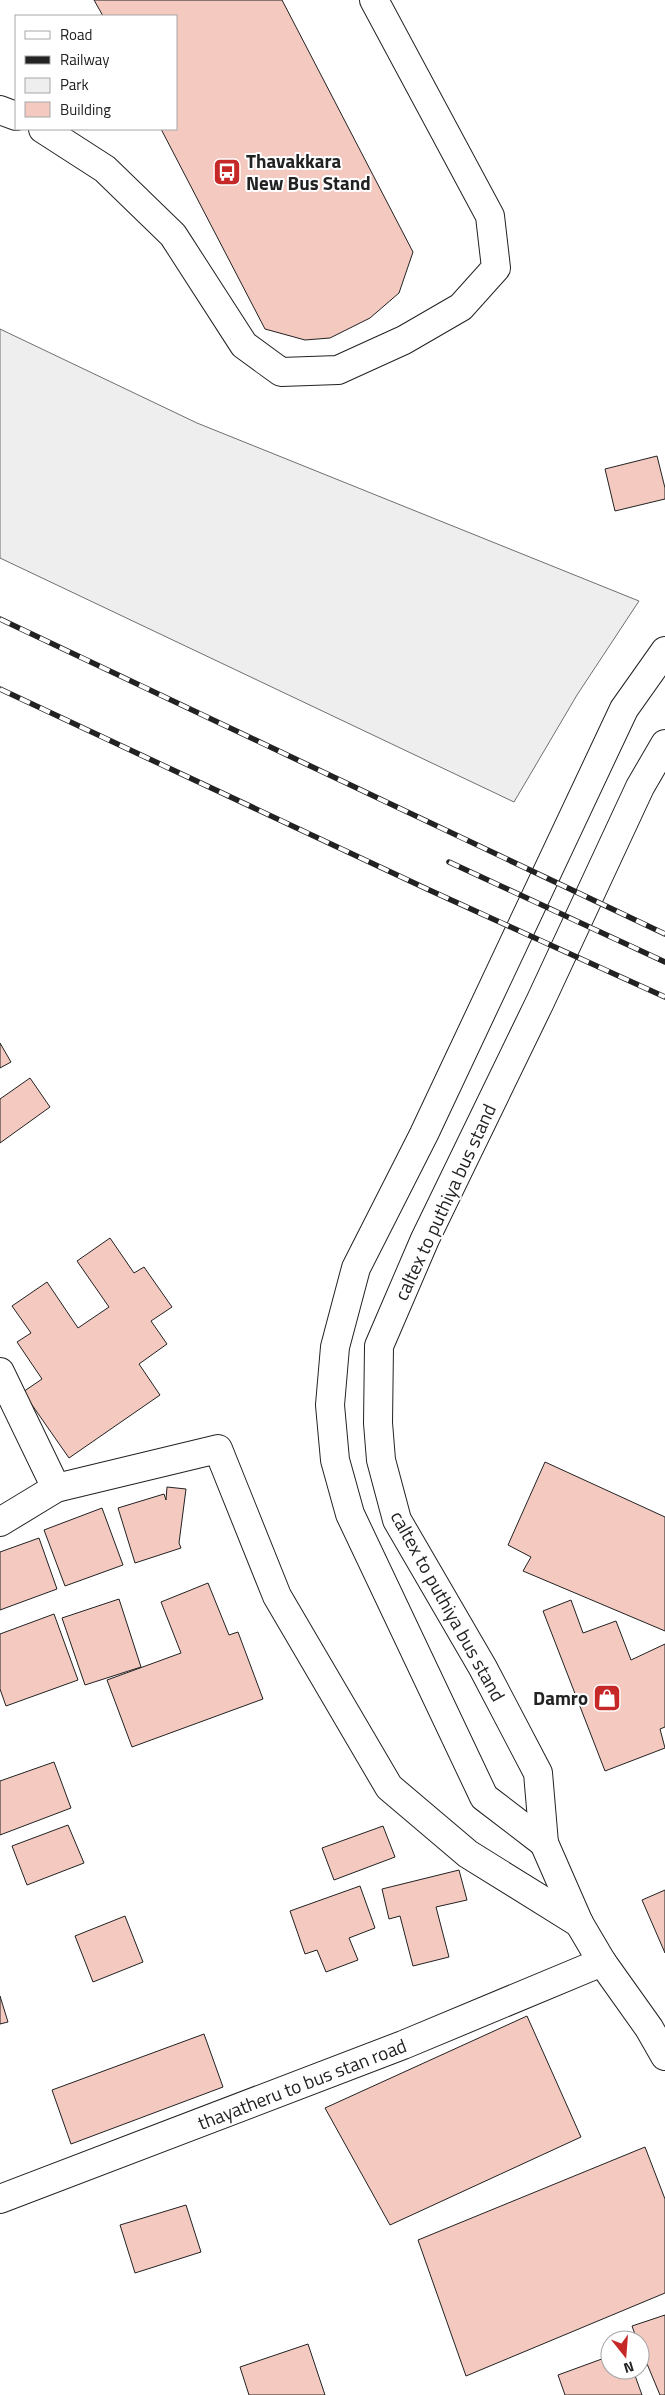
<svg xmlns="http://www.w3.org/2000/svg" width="665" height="2395" font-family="'Titillium Web',sans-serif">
<rect width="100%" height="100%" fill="#fff"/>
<polygon fill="#eee" stroke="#6f6f6f" points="0,329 197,423 639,601 577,695 514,802 0,558"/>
<g fill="#f3c9c0" stroke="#222">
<polygon points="94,0 282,0 413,252 399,293 370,318 330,338 305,340 265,329 161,129 176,129 176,16 103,16"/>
<polygon points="657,456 665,488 665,499 615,511 605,469"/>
<polygon points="0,1043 11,1062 0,1068"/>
<polygon points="30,1078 50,1107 0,1143 0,1099"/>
<polygon points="110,1238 134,1273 144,1267 172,1307 151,1321 167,1344 139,1364 160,1395 69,1458 23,1392 42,1379 17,1342 31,1333 12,1306 47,1282 78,1328 109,1307 77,1261"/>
<polygon points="545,1462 665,1517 665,1631 523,1571 531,1557 508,1545"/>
<polygon points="167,1487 186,1489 179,1543 181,1548 135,1563 118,1508 164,1494 166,1500"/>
<polygon points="102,1508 123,1565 65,1586 44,1530"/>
<polygon points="39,1538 57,1589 0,1610 0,1552"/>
<polygon points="208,1583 229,1635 238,1632 263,1699 132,1747 107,1680 181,1653 161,1602"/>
<polygon points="119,1599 141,1667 85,1685 62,1618"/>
<polygon points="571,1600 583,1633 616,1621 631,1660 665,1644 665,1727 660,1729 665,1748 605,1771 543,1611"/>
<polygon points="54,1614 78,1680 6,1706 0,1689 0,1634"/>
<polygon points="54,1762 71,1808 0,1835 0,1781"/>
<polygon points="68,1825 84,1863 27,1885 12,1846"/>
<polygon points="383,1826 395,1857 334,1880 322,1848"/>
<polygon points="459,1870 467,1900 436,1907 449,1957 413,1966 400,1916 389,1919 382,1889"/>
<polygon points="360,1886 375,1928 349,1938 358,1960 326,1972 317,1950 305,1954 290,1911"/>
<polygon points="665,1890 665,1953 642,1900"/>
<polygon points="125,1916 143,1962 93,1982 75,1936"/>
<polygon points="0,1996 8,2022 0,2024"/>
<polygon points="527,2016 581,2137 390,2225 325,2108"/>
<polygon points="204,2034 223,2087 71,2144 52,2090"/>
<polygon points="645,2147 665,2199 665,2293 466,2376 418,2240"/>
<polygon points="186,2205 201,2252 135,2273 120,2225"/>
<polygon points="665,2315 665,2395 660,2395 640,2347 640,2340 637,2340 632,2326"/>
<polygon points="308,2344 325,2395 249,2395 240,2367"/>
<polygon points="610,2356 610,2370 633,2370 642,2395 565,2395 558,2375"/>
</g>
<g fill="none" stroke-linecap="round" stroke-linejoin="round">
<g stroke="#222" stroke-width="30">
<g id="minor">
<polyline points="0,110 16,116"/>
<polyline points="43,129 105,169 173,235 244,345 281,372 338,370 404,340 461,307 496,268 490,216 374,0"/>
<polyline points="0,1372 56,1488"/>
<polyline points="0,1522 56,1488 218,1449 277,1596 389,1787 468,1854 579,1923"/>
<polyline points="0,2199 403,2045 602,1962"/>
</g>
</g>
<g stroke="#222" stroke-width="30">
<g id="major">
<polyline points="665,744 640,787 540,1002 425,1239 379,1346 378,1423 381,1460 397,1520 483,1668 538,1773 544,1843 579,1923 602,1962 649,2028 665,2056"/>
<polyline points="544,1843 484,1797 350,1514 335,1460 330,1405 335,1347 356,1268 424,1134 624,709 665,651"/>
</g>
</g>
<use href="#minor" stroke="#fff" stroke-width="28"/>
<use href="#major" stroke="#fff" stroke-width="28"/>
<g stroke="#222" stroke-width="5.5">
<g id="rail">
<polyline points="0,619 665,934"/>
<polyline points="0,689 427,889 665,997"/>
<polyline points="449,862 665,962"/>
</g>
</g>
<use href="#rail" stroke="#fff" stroke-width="4" stroke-dasharray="11" stroke-linecap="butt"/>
</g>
<defs>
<g id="bus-square" transform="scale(1.4375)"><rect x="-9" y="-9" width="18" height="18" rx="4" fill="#c62828" stroke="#fff"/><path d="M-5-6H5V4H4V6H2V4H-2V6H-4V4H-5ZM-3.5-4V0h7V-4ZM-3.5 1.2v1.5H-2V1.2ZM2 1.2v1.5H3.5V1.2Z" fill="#fff"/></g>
<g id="shop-square" transform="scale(1.4375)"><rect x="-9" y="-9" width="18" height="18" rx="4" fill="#c62828" stroke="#fff"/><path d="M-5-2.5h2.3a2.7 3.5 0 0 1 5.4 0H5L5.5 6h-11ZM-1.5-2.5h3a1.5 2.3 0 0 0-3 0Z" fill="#fff"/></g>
</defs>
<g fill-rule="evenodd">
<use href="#bus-square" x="227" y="172"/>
<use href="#shop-square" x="607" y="1698"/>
</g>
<g text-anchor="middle" stroke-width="4" stroke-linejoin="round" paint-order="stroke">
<g font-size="19" font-weight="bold" fill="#222" stroke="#fff" text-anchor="start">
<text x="246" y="168">Thavakkara<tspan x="246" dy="22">New Bus Stand</tspan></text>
<text x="588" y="1705" text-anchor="end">Damro</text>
</g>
<g font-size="19" fill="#222" stroke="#fff">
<text transform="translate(445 1202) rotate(-65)" y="7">caltex to puthiya bus stand</text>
<text transform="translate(448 1606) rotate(61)" y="7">caltex to puthiya bus stand</text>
<text transform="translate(302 2084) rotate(-21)" y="7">thayatheru to bus stan road</text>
</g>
</g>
<rect x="15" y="15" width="162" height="115" fill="#ffffff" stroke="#a7a7a7"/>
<rect x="25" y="31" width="25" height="8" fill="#ffffff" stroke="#a7a7a7"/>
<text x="60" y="40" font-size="15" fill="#222222">Road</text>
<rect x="25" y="56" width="25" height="8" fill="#222222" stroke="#a7a7a7"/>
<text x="60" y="65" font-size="15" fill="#222222">Railway</text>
<rect x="25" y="78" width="25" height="15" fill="#eeeeee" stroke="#a7a7a7"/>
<text x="60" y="90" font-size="15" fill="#222222">Park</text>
<rect x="25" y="102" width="25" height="15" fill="#f3c9c0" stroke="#a7a7a7"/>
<text x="60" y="115" font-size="15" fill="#222222">Building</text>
<g transform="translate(625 2355) rotate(163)"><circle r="24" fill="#ffffff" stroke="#a7a7a7"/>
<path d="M0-4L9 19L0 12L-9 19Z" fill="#c62828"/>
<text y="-8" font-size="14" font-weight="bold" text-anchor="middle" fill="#222222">N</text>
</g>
</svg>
